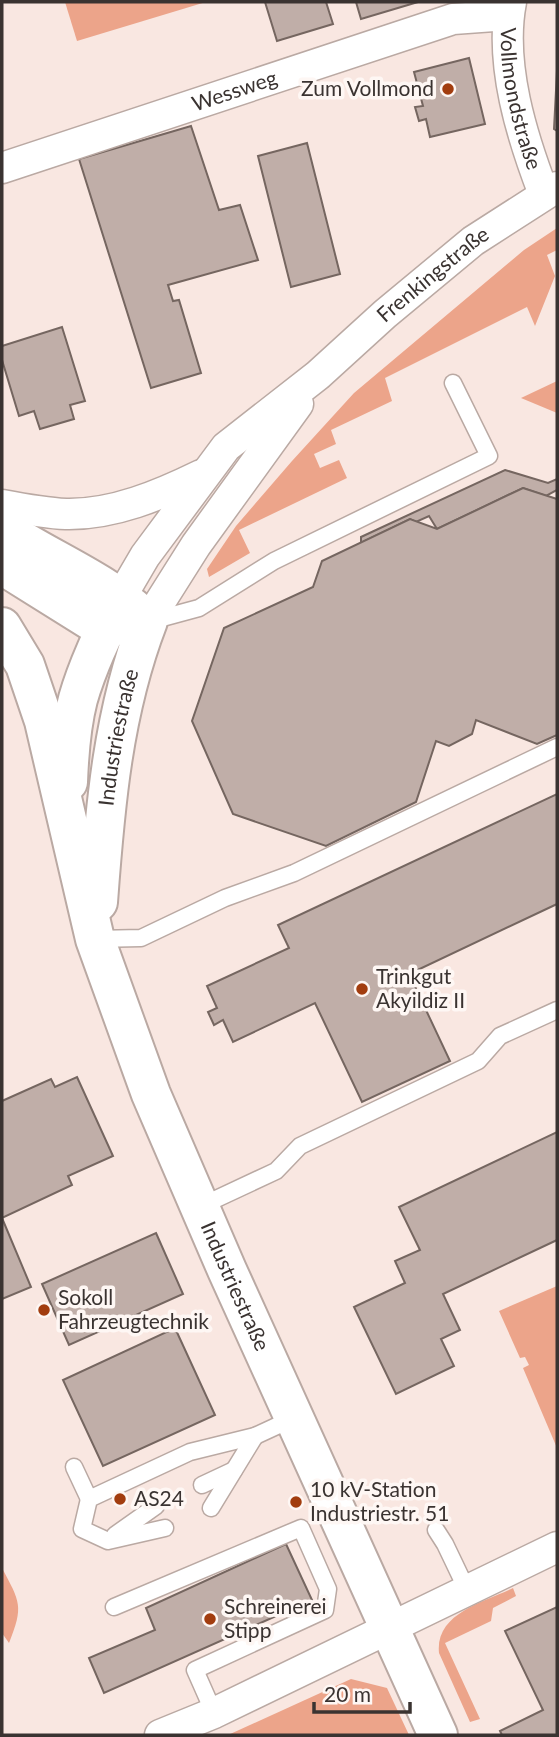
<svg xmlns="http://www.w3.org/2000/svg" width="559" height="1737" font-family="Lato,sans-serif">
<rect width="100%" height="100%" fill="#f9e7e1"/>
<g fill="#eca48a">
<polygon points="65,2 206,2 77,41"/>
<polygon points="557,228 557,250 547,255 555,276 535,326 527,307 385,378 392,401 331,430 336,444 314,454 320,468 339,460 347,478 239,530 250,553 209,577 207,569 236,526 292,461 354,393 524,250"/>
<polygon points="557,381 557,413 521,398"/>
<polygon points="557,1286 557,1448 523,1368 529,1365 525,1357 520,1358 499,1311"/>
<path d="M2 1568C20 1602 24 1606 9 1643L2 1633Z"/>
<path d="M513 1588 516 1596 493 1608 491 1621 445 1643 480 1719 470 1722 439 1653C435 1613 484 1602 513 1588Z"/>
<polygon points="351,1679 387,1688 409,1735 228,1735"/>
</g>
<g fill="#c0aea8" stroke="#756660" stroke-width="2">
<polygon points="265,2 326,2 333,24 277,41"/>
<polygon points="356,2 418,2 361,19"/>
<polygon points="469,58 485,124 430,137 426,119 419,121 415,107 423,106 414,72"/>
<polygon points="557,71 557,131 554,129"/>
<polygon points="191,126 219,210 240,205 258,260 168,285 173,301 179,300 201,373 151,388 79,159"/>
<polygon points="307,143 340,274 291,287 258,156"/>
<polygon points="62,327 85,401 70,405 74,419 40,429 34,411 19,416 2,360 2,346"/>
<polygon points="505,470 548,483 557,479 557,490 546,496 523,488 437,529 429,516 416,522 410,519 361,543 361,537"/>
<polygon points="523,488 557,499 557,735 537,744 476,720 472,734 449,746 436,741 416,802 326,846 233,814 192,721 224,628 313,587 322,561 410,519 437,529"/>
<polygon points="557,794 557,904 409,974 450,1061 362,1102 315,1003 233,1042 223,1020 214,1025 208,1012 217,1008 207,986 289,948 278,925"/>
<polygon points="77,1077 113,1156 68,1176 72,1185 2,1218 2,1101 51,1079 55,1087"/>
<polygon points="557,1132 557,1240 443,1294 460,1330 441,1339 454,1366 396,1394 354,1307 405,1283 395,1261 420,1250 399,1207"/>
<polygon points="2,1218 31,1287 2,1299"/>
<polygon points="156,1233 183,1294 69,1345 42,1284"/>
<polygon points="175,1328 215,1415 103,1466 63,1380"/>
<polygon points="286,1544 312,1600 104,1693 89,1658 155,1630 146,1608"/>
<polygon points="557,1607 557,1735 502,1735 500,1731 543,1710 505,1631"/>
</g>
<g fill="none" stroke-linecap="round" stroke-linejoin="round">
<g stroke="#baa9a3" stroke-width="19">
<g id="service">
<polyline points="151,621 199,608 274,561 489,456 453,383"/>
<polyline points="95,939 141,938 225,898 294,873 557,747"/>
<polyline points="199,1207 276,1171 300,1146 478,1061 500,1036 557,1010"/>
<polyline points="74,1467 89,1499"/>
<polyline points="202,1485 234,1470"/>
<polyline points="211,1508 255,1436"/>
<polyline points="165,1528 108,1541 82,1529 89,1499 190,1452 255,1436 294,1418"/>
<polyline points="436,1530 445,1544 467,1590"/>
<polyline points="115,1535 156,1506"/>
<polyline points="114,1607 301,1528 328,1589 325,1610 195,1670 214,1713"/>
</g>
</g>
<g stroke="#baa9a3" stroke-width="33">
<g id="minor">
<path id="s1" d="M511 2C499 64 522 137 544 194"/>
<path id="s2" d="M2 168 453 19 508 15"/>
<path d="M2 505C23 509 44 513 66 514 113 515 160 495 201 475"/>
<path id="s3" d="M121 597 145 556 226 447 318 375 385 314 473 241 557 187"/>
<polyline points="148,621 196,545 298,404"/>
<polyline points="160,1735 214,1713 557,1547"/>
</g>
</g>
<g stroke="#baa9a3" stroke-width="42">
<g id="tertiary">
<path d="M2 528C47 558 101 579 141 615"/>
<polyline points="2,565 93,622 106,627 133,624"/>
<path id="s4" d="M2 627 25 665 44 721 95 939 151 1094 227 1270 438 1735"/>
<path d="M68 782C69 755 71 726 78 699 88 664 105 630 121 597"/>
<path id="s5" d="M98 902C105 806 113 712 148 621"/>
</g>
</g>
<use href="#service" stroke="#fff" stroke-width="16"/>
<use href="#minor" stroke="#fff" stroke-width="30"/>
<use href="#tertiary" stroke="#fff" stroke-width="38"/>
</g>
<g fill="#a23d0f" stroke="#fef7f4" stroke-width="2.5">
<circle cx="448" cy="89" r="7"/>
<circle cx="362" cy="989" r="7"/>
<circle cx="44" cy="1310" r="7"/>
<circle cx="120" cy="1499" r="7"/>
<circle cx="296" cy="1502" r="7"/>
<circle cx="210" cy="1619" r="7"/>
</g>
<g text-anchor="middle" stroke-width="7" stroke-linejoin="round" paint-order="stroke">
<g font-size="21" fill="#3a3331" stroke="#fef7f4" text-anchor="start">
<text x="434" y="96" text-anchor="end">Zum Vollmond</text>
<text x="376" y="984">Trinkgut<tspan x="376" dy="24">Akyildiz II</tspan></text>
<text x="58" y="1305">Sokoll<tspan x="58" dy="24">Fahrzeugtechnik</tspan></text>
<text x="310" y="1497">10 kV-Station<tspan x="310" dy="24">Industriestr. 51</tspan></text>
<text x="134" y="1506">AS24</text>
<text x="224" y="1614">Schreinerei<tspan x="224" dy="24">Stipp</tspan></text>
</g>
<g font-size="21" fill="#3a3331" stroke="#fef7f4">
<text dy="7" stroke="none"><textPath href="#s2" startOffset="245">Wessweg</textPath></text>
<text dy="7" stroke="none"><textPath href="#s1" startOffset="98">Vollmondstraße</textPath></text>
<text dy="7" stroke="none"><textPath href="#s3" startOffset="453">Frenkingstraße</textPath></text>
<text dy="7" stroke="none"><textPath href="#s5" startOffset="166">Industriestraße</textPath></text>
<text dy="7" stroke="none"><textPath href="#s4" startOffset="702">Industriestraße</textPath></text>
</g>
</g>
<rect width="559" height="1737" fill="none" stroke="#3a3331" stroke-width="7"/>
<path d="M314 1702v10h96v-10" fill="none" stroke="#3a3331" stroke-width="3.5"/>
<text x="324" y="1702" font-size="21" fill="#3a3331" stroke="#fef7f4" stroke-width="5" paint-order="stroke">20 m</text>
</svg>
